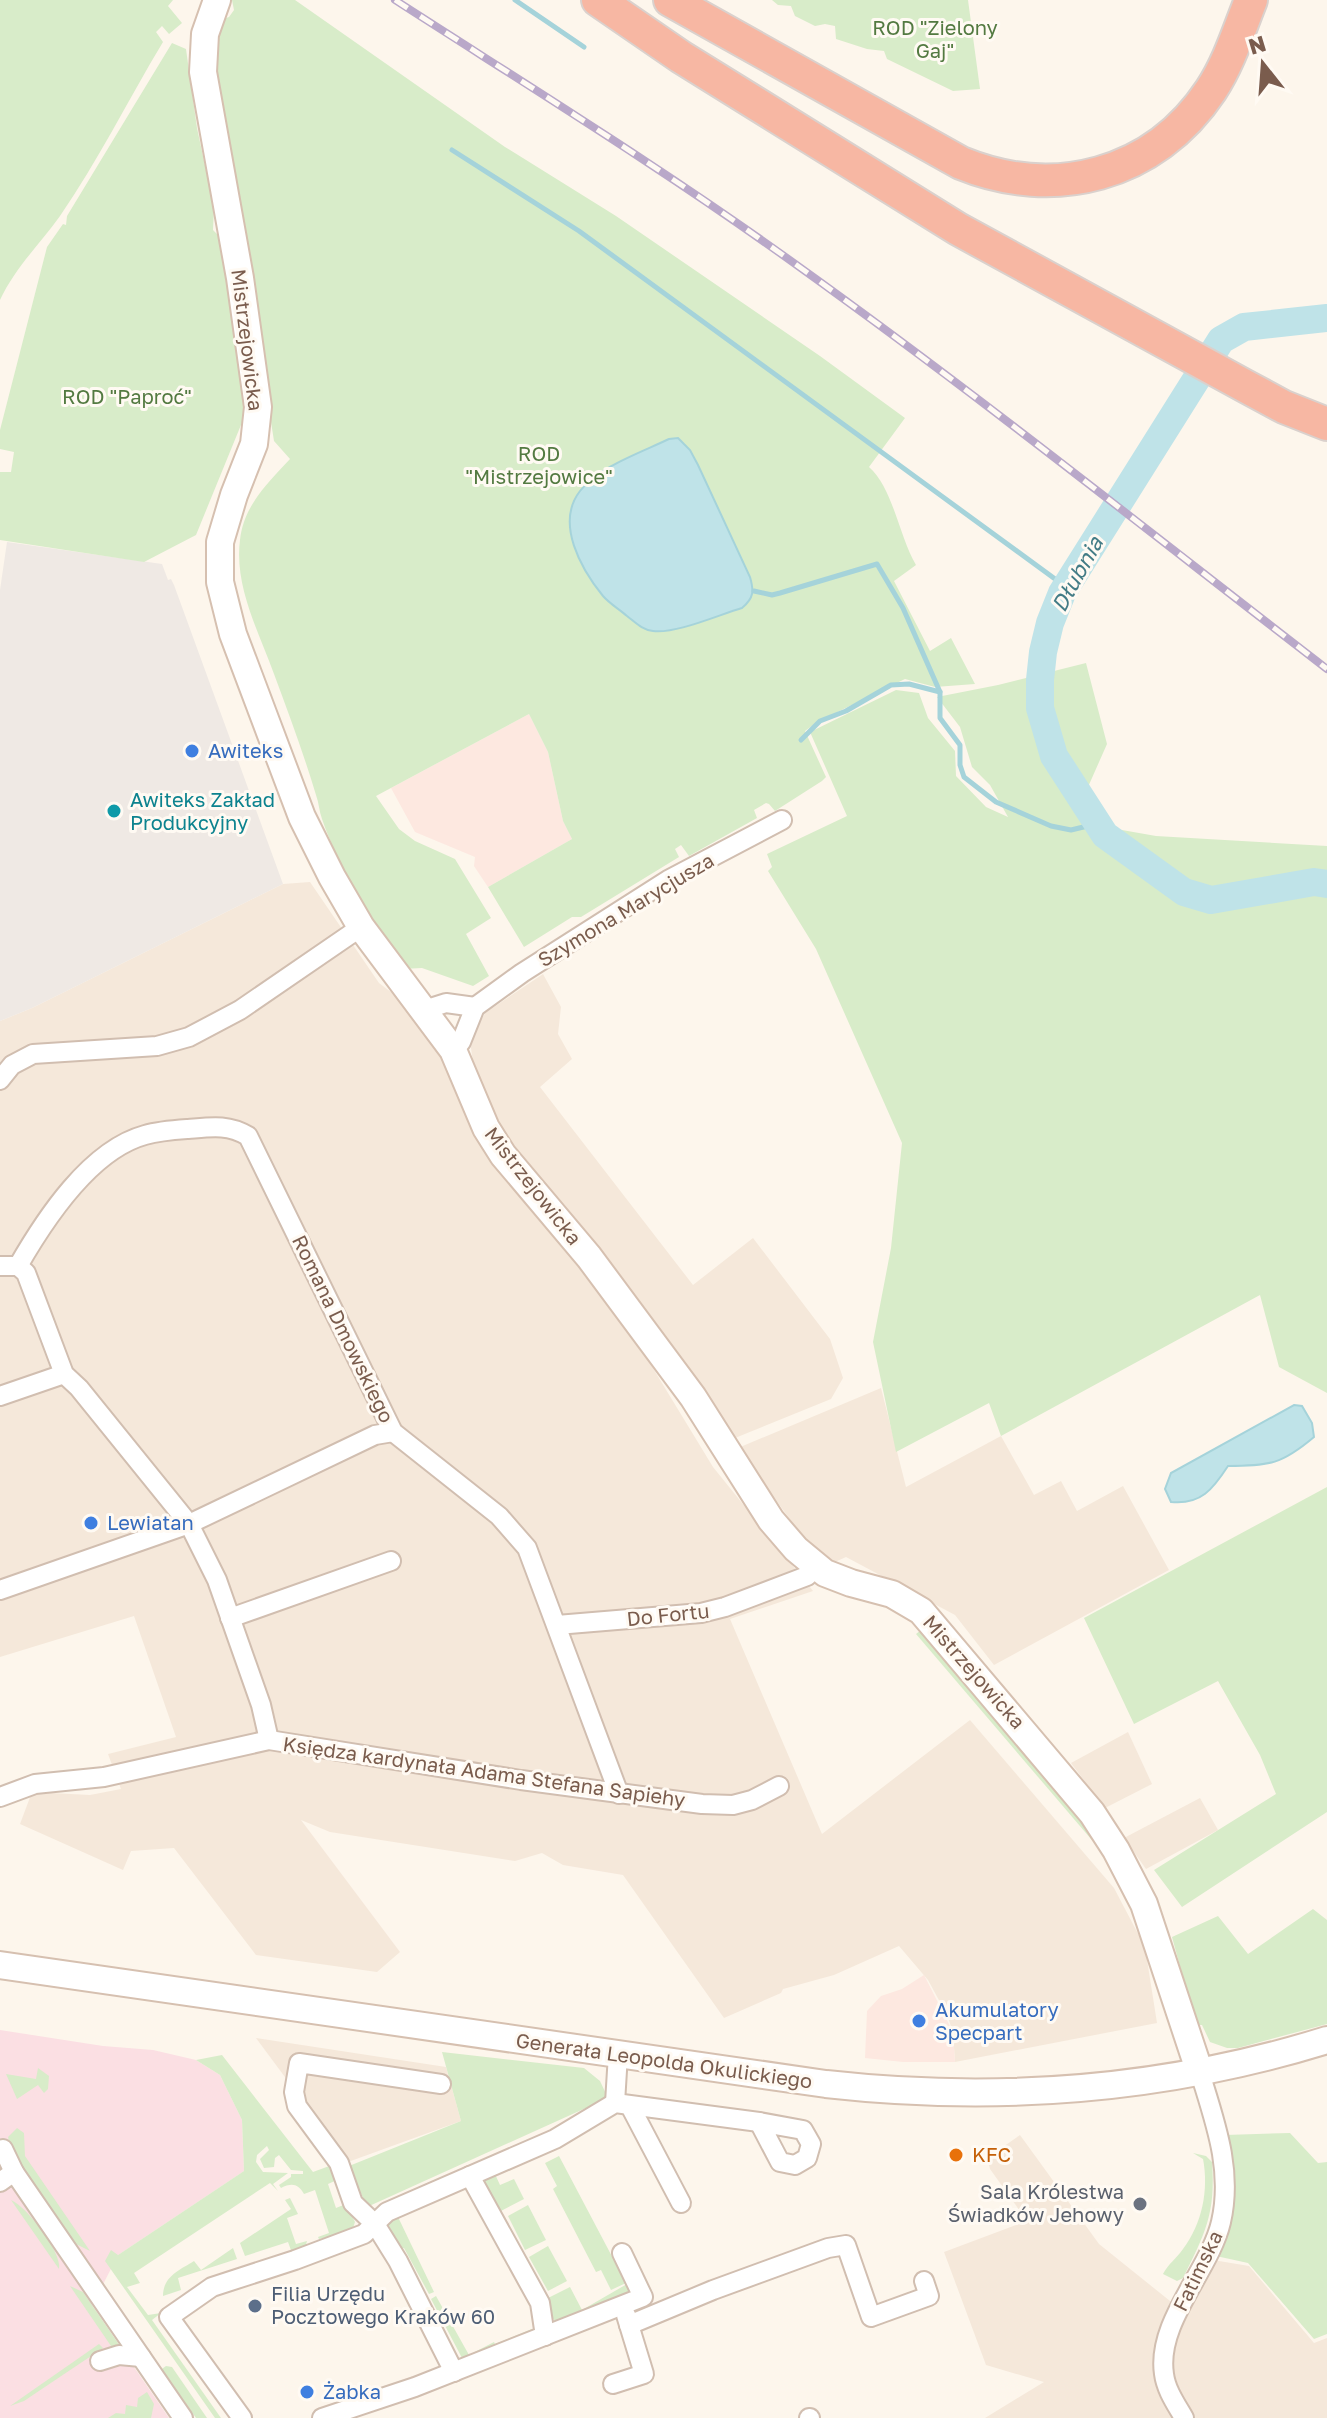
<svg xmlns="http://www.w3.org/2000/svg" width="1327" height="2418" font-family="'Golos Text',sans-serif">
<rect width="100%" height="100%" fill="#fdf6ec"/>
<g fill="#f5e8da">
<polygon points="310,882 379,983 404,1002 440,1051 515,1184 637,1342 713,1467 813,1591 730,1619 822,1834 970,1720 1114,1888 1145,1947 1157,2023 955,2062 953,2032 947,2015 928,1980 899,1946 834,1975 783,1989 781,1993 724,2018 623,1875 563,1865 542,1853 515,1861 330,1832 301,1820 400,1952 377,1972 256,1955 174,1848 131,1851 123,1870 20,1824 32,1792 90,1795 121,1789 108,1754 176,1737 134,1616 0,1657 0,1021 32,1008 283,884"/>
<polygon points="543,974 561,1007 558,1034 572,1059 540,1087 693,1285 753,1238 830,1339 843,1378 831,1399 735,1438 508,1140 477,1091 470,1041 485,1013"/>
<polygon points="881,1388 906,1487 1001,1436 1034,1495 1061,1481 1077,1511 1123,1486 1169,1570 994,1665 955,1615 846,1557 835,1562 805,1540 738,1448"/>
<polygon points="1128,1732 1152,1784 1105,1808 1071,1763"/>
<polygon points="1200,1798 1218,1830 1146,1869 1124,1838"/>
<polygon points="256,2038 446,2067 461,2121 348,2162"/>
<polygon points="1020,2135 1099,2244 1185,2313 1213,2260 1249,2266 1314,2343 1327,2338 1327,2418 985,2418 1044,2382 986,2365 944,2252 1027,2221 990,2169 987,2158"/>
</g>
<g fill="#fde8e0">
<polygon points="529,714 548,752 563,821 572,839 488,887 474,866 475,857 415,832 391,788"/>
<polygon points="924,1975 953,2032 955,2062 903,2062 865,2058 867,2011 881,1996 902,1989"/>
</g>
<polygon fill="#efe9e4" points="7,542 162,564 168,580 171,579 174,585 283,884 32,1008 0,1021 0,590"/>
<polygon fill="#fbdfe3" points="0,2030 103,2046 153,2050 196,2060 220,2075 242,2120 244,2171 118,2255 92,2306 169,2418 0,2418"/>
<g fill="#d8ecc9">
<path d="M0 0H173L168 6 182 23 169 34 162 26 156 32 163 42C128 100 98 161 60 216 39 245 15 268 0 300Z"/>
<path d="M232 0H295L505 147 616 216 820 356 905 418 869 467C893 488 899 536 916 565L894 581 930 651 951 638 975 684 935 687 905 679 817 722 805 731 826 777 822 781 775 811 769 804 766 803 754 810 757 818 689 856 681 845 675 849 679 857 581 917H572L524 947 488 887 572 839 563 821 548 752 529 714 376 796 399 829 415 841 455 859 491 918 466 934 489 976 473 986 422 968 402 969C375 923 339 869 322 819 319 811 319 803 316 795 304 755 289 714 274 674 259 632 234 587 240 540 244 505 267 484 290 459L274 441 214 60 220 20 229 17 234 10Z"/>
<polygon points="772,0 968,0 980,89 953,91 887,59 884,51 867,49 836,39 835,26 825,24 815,26 795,16 791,6 778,5"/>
<path d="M172 43 186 49 197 128 214 208 213 230 218 235C229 295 248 359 243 420L196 535 144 562 0 540V472H11L14 452 0 449V430L47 247 63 224 66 225 67 216Z"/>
<polygon points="1086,663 1107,744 1088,787 1105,827 1156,836 1327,846 1327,1393 1279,1367 1260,1295 1001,1436 989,1403 896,1452 873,1342 891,1248 902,1143 816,949 768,871 772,867 767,854 847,816 810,732 896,690 919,693 928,718 955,751 956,776 986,807 1008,817 990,785 972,767 960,727 937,697 998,685"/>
<polygon points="1327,1487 1327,1812 1182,1907 1154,1870 1276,1794 1260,1755 1218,1681 1134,1724 1084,1618"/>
<polygon points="921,1630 1085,1824 1099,1844 1091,1839 916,1634"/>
<polygon points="1313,1909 1327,1920 1327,2024 1238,2048 1227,2048 1210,2042 1202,2025 1196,2025 1172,1937 1218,1916 1248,1954"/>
<polygon points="442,2052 584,2068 600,2081 608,2098 367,2207 349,2166 461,2121"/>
<path d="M222 2055 313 2172 332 2165 337 2180 328 2184 336 2208 346 2204 355 2222 352 2231 319 2239 318 2237 329 2233 315 2190 304 2194C298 2183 291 2183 281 2188L279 2185 291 2177V2174H303V2171L291 2170 279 2155 275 2158 274 2167 264 2168 260 2159 269 2150 267 2146 257 2155 256 2162 263 2172 288 2173 273 2184 278 2191 270 2183 134 2273 140 2283 127 2287 148 2315 161 2313 152 2320 221 2418H215L105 2261 111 2250 118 2255 244 2171 242 2120 220 2075 196 2060Z"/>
<polygon points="38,2068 49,2076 48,2089 44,2093 38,2085 17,2099 6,2074 36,2079"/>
<polygon points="17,2128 24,2133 25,2156 90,2251 76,2244 11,2150 8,2137"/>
<polygon points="1290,2133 1318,2163 1327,2162 1327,2334 1314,2339 1248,2263 1216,2256 1225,2135"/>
<path d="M1193 2153 1206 2156 1212 2162C1216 2213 1205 2234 1183 2278L1177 2281 1163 2274C1168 2264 1177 2258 1183 2249 1202 2224 1209 2190 1203 2159Z"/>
<polygon points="559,2156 626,2283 611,2290 601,2270 596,2272 553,2189 557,2186 545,2163"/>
<polygon points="494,2172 500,2185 514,2179 524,2199 497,2213 483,2182 484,2179"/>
<polygon points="290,2198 298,2214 287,2218 296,2244 307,2241 305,2248 292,2253 288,2242 245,2256 240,2243 291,2209 285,2200"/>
<path d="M11 2200C27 2207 62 2252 59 2269Z"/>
<polygon points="528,2205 546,2240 525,2250 508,2216"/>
<polygon points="398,2217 434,2292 429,2294 404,2248 401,2249 388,2224 388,2220"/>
<polygon points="548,2246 567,2281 548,2291 529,2257"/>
<path d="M233 2248 237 2259 178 2278 181 2290 163 2296C163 2276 180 2270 194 2261L201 2270Z"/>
<polygon points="627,2284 630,2291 629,2293 564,2321 555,2321 548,2312 548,2298 570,2287 582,2310"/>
<polygon points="70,2286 83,2292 120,2346 111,2346"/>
<polygon points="436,2296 469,2355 494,2342 495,2344 532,2329 531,2332 462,2358 431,2299"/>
<polygon points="99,2344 103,2348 24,2401 10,2406"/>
<polygon points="166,2366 172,2367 207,2418 196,2418 162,2369"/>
<polygon points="147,2392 154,2404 151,2418 108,2418 116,2413 125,2414 126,2405 137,2407 138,2398"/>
</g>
<g fill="#bfe3e8" stroke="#a5d3da" stroke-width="2">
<path d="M678 438 690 450 698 465 750 577C754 591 754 598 742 608 718 615 676 634 653 631 642 630 635 622 627 616 619 609 610 604 603 596 581 569 555 523 580 491 598 467 642 452 669 439Z"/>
<path d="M1294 1405 1302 1406 1312 1423 1314 1437C1282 1464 1270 1466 1228 1466 1213 1489 1201 1505 1171 1502L1165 1489 1171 1473Z"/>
</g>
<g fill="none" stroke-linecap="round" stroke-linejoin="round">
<g stroke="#a5d3da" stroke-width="5">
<polyline points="515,0 584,47"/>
<polyline points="452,150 579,231 1066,587"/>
<polyline points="754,591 772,595 780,593 877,564 903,608 940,692 940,718 960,745 960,765 964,777 996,802 1051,826 1071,830 1096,824"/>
<polyline points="801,740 820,721 846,711 891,685 909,684 940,692"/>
</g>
<polyline stroke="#bfe3e8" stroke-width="28" points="1327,318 1244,327 1221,340 1062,593 1050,623 1043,652 1040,680 1040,708 1054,756 1105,835 1184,892 1211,900 1314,882 1327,884"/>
<g stroke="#d1beb0" stroke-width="22">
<g id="street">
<polyline points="424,1010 446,1003 475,1007"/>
<polyline points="453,1050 461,1042 475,1007 522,973 668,880 782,820"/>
<polyline points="0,1080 12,1065 33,1054 157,1046 189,1037 240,1010 361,927"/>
<polyline points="0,1266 18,1266 26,1273 64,1374 79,1388 189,1524 217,1580 261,1705 269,1740"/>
<path d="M18 1266C45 1219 90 1150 145 1135 159 1131 174 1130 188 1129 211 1127 228 1124 248 1136L393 1432 499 1516 527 1548 619 1794"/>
<polyline points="0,1396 64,1374"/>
<polyline points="0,1590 189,1524 375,1435 393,1432"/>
<polyline points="230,1618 391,1561"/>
<polyline points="557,1625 701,1613 725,1607 807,1576 817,1567"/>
<polyline points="0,1797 35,1784 104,1777 269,1740 521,1780 702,1804 733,1805 752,1800 779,1786"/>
<polyline points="441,2084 299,2063 294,2092 297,2106 339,2163 353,2203 375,2224 398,2261 454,2372"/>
<polyline points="615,2103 618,2054"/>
<polyline points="630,2106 681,2203"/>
<polygon points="759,2122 803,2130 811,2144 807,2158 795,2165 780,2162"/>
<polyline points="3,2149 14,2172"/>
<polyline points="470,2176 540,2303 545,2336"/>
<polyline points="0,2182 14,2172 183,2418"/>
<polyline points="629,2325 713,2290 828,2248 846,2245 871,2317 929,2296 924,2281"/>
<polyline points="100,2361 119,2355 141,2357"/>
<polyline points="613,2384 644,2374 626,2315"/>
<polyline points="242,2418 169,2317 212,2287 295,2260 364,2234 387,2212 555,2139 615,2103 759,2122"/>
<polyline points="322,2418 415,2387 643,2297 622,2253"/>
<polyline points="809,2418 810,2418"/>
<path d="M1184 2418C1176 2404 1166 2390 1164 2374 1156 2322 1210 2270 1221 2222 1233 2170 1215 2122 1200 2073"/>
</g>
</g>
<g stroke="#d6c0b0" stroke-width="30">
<g id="secondary">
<polyline points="217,0 205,34 203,72 240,278 258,407 254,444 234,495 220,542 220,582 233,634 302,817 332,877 361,927 453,1050 486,1128 503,1155 589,1257 693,1397 771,1520 796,1549 825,1573 851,1583 892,1594 921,1611 1092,1813 1116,1850 1144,1904 1200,2073"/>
<path d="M0 1965 826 2084C996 2103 1163 2091 1327 2040"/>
</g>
</g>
<g stroke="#dad1cd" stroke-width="36">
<g id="highway">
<polyline points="598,0 681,57 958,229 1245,386 1284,407 1327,424"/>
<path d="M670 0 961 163C1054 201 1154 176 1211 90 1229 63 1239 30 1251 0"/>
</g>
</g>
<use href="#street" stroke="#fff" stroke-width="18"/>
<use href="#secondary" stroke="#fff" stroke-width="26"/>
<use href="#highway" stroke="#f7b7a3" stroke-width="32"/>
<g stroke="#b9a8c9" stroke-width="8">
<path id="rail" d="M395 0C530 87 668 172 798 266 978 395 1152 534 1327 669"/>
</g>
<use href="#rail" stroke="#fffaf3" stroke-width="5" stroke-dasharray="15" stroke-linecap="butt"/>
</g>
<g fill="#3f7fe0" stroke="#fffaf3" stroke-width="3">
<circle cx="192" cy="751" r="8"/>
<circle cx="91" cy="1523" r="8"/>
<circle cx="919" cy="2021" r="8"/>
<circle cx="307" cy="2392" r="8"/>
</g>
<circle fill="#0f9aa8" stroke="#fffaf3" stroke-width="3" cx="114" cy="811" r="8"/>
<circle fill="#e8710a" stroke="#fffaf3" stroke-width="3" cx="956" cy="2155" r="8"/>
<circle fill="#6b7280" stroke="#fffaf3" stroke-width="3" cx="1140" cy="2204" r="8"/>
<circle fill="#5c6f8a" stroke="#fffaf3" stroke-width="3" cx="255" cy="2306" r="8"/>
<g text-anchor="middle" stroke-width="6" stroke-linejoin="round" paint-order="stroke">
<g font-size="20" fill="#537a41" stroke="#fffaf3">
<text x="935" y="35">ROD "Zielony<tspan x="935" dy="23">Gaj"</tspan></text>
<text x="127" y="404">ROD "Paproć"</text>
<text x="539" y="461">ROD<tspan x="539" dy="23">"Mistrzejowice"</tspan></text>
</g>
<g font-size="20" fill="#7a5c4d" stroke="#fffaf3">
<text transform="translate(247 340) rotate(83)" y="7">Mistrzejowicka</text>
<text transform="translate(626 910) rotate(-31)" y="7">Szymona Marycjusza</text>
<text transform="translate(533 1186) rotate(52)" y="7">Mistrzejowicka</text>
<text transform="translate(343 1329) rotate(64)" y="7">Romana Dmowskiego</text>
<text transform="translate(668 1615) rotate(-6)" y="7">Do Fortu</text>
<text transform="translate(974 1672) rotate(49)" y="7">Mistrzejowicka</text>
<text transform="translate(484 1772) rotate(8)" y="7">Księdza kardynała Adama Stefana Sapiehy</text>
<text transform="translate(664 2061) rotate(8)" y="7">Generała Leopolda Okulickiego</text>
<text transform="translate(1198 2271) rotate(-64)" y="7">Fatimska</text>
</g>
<g font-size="20" fill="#366cbe" stroke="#fffaf3" text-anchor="start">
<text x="208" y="758">Awiteks</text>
<text x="107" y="1530">Lewiatan</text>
<text x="935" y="2017">Akumulatory<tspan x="935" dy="23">Specpart</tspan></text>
<text x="323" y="2399">Żabka</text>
</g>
<g font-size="20" fill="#0d838f" stroke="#fffaf3" text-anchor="start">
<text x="130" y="807">Awiteks Zakład<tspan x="130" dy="23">Produkcyjny</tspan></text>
</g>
<g font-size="20" fill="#c56008" stroke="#fffaf3" text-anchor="start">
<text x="972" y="2162">KFC</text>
</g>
<g font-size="20" fill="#5b616d" stroke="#fffaf3" text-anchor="end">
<text x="1124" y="2199">Sala Królestwa<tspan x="1124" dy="23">Świadków Jehowy</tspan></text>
</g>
<g font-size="20" fill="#4e5e75" stroke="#fffaf3" text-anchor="start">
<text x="271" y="2301">Filia Urzędu<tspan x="271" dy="23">Pocztowego Kraków 60</tspan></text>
</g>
<g font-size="22" font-style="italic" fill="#437c86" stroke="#fffaf3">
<text transform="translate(1077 574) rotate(-61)" y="8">Dłubnia</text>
</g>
</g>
<g transform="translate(1263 64) rotate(343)" stroke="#fffaf3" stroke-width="6" paint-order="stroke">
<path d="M0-6L14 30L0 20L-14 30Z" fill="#7a5c4d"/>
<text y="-12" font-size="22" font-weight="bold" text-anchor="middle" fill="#7a5c4d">N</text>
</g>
</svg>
